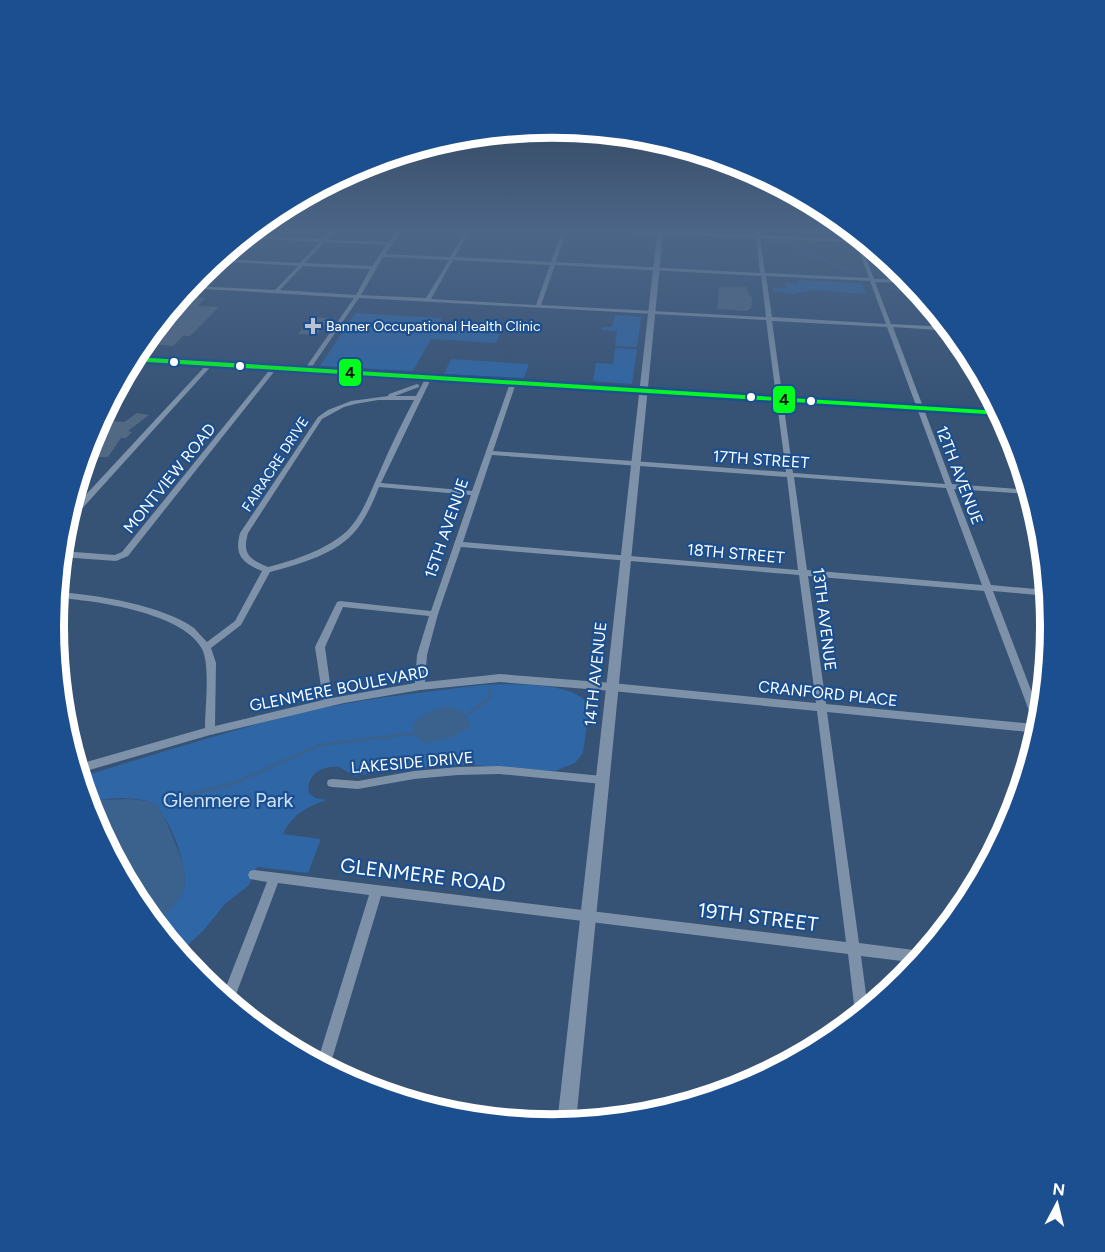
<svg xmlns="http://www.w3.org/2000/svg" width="1105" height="1252" font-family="Figtree,sans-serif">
<rect width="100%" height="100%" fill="#365274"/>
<g fill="#2f66a5">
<polygon points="798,280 862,283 866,294 814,290 796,293 796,295 790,294 796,291 788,293 773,291 773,288 786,288 784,283 798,283"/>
<polygon points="355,313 442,318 440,322 500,334 496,343 431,339 413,371 320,366"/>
<polygon points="615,315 641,317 637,347 615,346 617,331 601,330 602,327 612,327"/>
<polygon points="615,348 637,349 632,384 593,381 596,363 613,364"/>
<polygon points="451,359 529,364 524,378 444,374"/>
<path d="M481 685C503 684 587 680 589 710L583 753 575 763 555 771 473 765H442L402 771 401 768 355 776 339 767C323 765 305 775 309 793L315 798 327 800C307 806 292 815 283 834L321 839 308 873 257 867 249 885 225 904 203 931 179 953 154 923C166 913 180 903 184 887 190 869 167 807 148 801 139 798 110 797 101 800 97 801 93 803 88 804L80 777C161 753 240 726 323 708 375 697 428 692 481 685Z"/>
</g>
<g fill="#3b618d">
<path d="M446 706C457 707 471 716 469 728L454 736 427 744 415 736 413 724 426 713Z"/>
<path d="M129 799 148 801 157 805C165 817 170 830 175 843 192 881 189 898 154 923L138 903 92 816 88 804 100 800Z"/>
</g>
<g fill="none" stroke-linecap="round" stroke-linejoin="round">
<g stroke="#3b618d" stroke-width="1.5">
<polyline points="629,234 650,236"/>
<polyline points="668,237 749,240"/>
<polyline points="768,241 793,243 808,254 857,274"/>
<polyline points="890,288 925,298"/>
</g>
<g stroke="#3b618d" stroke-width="3">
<polyline points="466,715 490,698 490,688"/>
<polyline points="184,796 234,783 320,745 417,733"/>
</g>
</g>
<g fill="#526984">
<polygon points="719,287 747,287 748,293 752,298 751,308 747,311 717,309"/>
<polygon points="183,294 205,298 198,306 219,307 190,336 183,336 173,346 152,344 158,339 147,338"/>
<polygon points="311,317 329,318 316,335 298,334"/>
<polygon points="137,413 149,415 128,431 132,432 126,438 121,438 108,457 94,457 97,453 87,452 100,420 124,422"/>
</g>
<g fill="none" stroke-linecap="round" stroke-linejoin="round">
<g fill="#7d92a8" fill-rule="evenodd">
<path d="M331 229H336L327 240 388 242 398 229H402L393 244 385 254 450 257 467 229H471L455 257 551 262 563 229H567L556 262 760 273 755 229H759L765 273 869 278 852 232 853 231 857 234 874 279 911 280 913 283 875 282 891 324 949 327 952 331 893 327 952 484 1030 490V494L954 489 991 585 1047 590 1048 596 993 591 1042 719 1039 733 827 712 859 943 922 951 926 952 918 963 861 956 868 1009 857 1018 855 1013 848 954 381 896 329 1069 317 1063 369 895 278 883 232 1005 222 997 267 882 250 879 248 875 250 871 254 870 846 942 817 711 612 691 500 682 420 690 344 703 210 735 79 773 76 765 205 728C205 707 210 670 203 651 187 613 93 600 57 598V592C94 594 165 606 194 628 198 632 202 637 207 642L235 621 262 571C242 563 234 555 240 533L318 417 328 410 351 401 388 396 389 394 417 384 419 385V387L395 396H416L424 381V376L429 377 430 381 381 483 472 491 510 383 513 381 516 383 493 451 786 472 766 320 359 298 309 371 307 372 304 370 354 298 188 288 190 286 275 290 298 266 215 261 218 259 300 263 320 242 243 238 246 236 322 239ZM324 242 386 245 372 266 305 263ZM383 257 449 260 426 298 361 295ZM453 260 550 265 536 305 431 299ZM555 265 761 276 766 317 541 305ZM303 266 370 269 356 295 280 290ZM766 276 870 281 886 324 772 317ZM772 321 887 327 945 484 793 473ZM378 400H414C402 423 390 447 380 471 371 490 363 515 347 531 326 550 295 560 268 567 249 559 242 554 248 533L322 419 344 407 355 404ZM492 455 787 477 798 570 463 542ZM794 477 946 488 982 585 807 570ZM379 487 471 495 431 611 340 601 337 602 315 647 323 700 215 726 216 663 211 648 241 625 270 572C299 564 338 554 357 529 367 516 373 502 379 487ZM461 547 799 575 816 703 612 683 500 674 425 682 427 655 438 614ZM808 576 984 591 1034 724 826 704ZM343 607 429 616 417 655 415 683 332 698 325 647Z"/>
<polygon points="136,359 141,360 129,371 126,372 130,364"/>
<polygon points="208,363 213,364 69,523 65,523 68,514"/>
<polygon points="272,367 277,368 128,556 116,561 61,557 61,551 115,555 122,552"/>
<polygon points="499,766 602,776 606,777 607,780 606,783 602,784 499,774 458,775 414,779 358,789 332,787 328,786 327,783 328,780 332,779 358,781 414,771 458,767"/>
</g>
<polygon fill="#7d92a8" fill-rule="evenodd" points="585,229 664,229 664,231 864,240 868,243 663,234 576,1122 557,1124 657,234"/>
<polygon fill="#798da4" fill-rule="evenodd" points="134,356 1000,410 1003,416 131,361"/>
<g stroke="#1b4f8f" stroke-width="5">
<polygon id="bus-1" points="134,357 1000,411 1002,415 132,361"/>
</g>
<use href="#bus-1" fill="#00ff1e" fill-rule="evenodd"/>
</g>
<linearGradient id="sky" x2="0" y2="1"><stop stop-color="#1e2d40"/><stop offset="0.57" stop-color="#4c6688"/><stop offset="1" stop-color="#4c6688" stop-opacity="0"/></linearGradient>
<rect width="1105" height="404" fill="url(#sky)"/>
<path fill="#b9c2ce" stroke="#1b4f8f" stroke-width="2" d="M310 317h6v6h6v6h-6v6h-6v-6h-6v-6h6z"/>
<g fill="#fff" stroke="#1b4f8f" stroke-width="2">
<circle cx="174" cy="362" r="5"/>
<circle cx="240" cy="366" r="5"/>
<circle cx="751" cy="397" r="5"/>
<circle cx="811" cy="401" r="5"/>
</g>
<g text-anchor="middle" stroke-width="4.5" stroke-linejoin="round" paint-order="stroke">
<g font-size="14" fill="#fff" stroke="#1b4f8f" text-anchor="start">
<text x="326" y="331">Banner Occupational Health Clinic</text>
</g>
<g font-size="14" fill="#fff" stroke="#1b4f8f">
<text transform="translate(275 464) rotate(-57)" y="5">FAIRACRE DRIVE</text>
</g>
<g font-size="16" fill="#fff" stroke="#1b4f8f">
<text transform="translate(761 459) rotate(4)" y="6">17TH STREET</text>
<text transform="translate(960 475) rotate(69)" y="6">12TH AVENUE</text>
<text transform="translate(169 478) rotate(-51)" y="6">MONTVIEW ROAD</text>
<text transform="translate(446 528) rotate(-71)" y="6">15TH AVENUE</text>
<text transform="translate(736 553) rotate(5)" y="6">18TH STREET</text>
<text transform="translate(825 619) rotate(83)" y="6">13TH AVENUE</text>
<text transform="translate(595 674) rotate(-84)" y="6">14TH AVENUE</text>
<text transform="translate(339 688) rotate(-11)" y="6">GLENMERE BOULEVARD</text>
<text transform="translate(828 693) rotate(6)" y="6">CRANFORD PLACE</text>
<text transform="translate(412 762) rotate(-5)" y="6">LAKESIDE DRIVE</text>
</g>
<g font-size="20" fill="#cfe3fa" stroke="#1b4f8f">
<text x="228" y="807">Glenmere Park</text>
</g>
<g font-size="20" fill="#fff" stroke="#1b4f8f">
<text transform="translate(423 875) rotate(7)" y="7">GLENMERE ROAD</text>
<text transform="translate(758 917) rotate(7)" y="7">19TH STREET</text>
</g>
</g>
<path d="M0 0H1105V1252H0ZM64 626a488 488 0 1 1 976 0a488 488 0 1 1-976 0Z" fill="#1b4f8f" fill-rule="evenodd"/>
<path fill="none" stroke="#fff" stroke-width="8" d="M64 626a488 488 0 1 1 976 0a488 488 0 1 1-976 0Z"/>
<g stroke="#1b4f8f" stroke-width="2">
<rect x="338" y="358" width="24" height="29" rx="6" fill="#00ff1e"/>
<rect x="772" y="385" width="24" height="29" rx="6" fill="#00ff1e"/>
</g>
<g font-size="16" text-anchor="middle" font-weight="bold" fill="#111">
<text x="350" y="378">4</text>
<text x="784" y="405">4</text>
</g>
<g transform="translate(1057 1204) rotate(7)" stroke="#1b4f8f" stroke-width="4.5" paint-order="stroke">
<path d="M0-4.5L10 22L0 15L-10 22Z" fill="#ffffff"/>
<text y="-9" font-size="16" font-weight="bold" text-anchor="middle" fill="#ffffff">N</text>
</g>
</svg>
